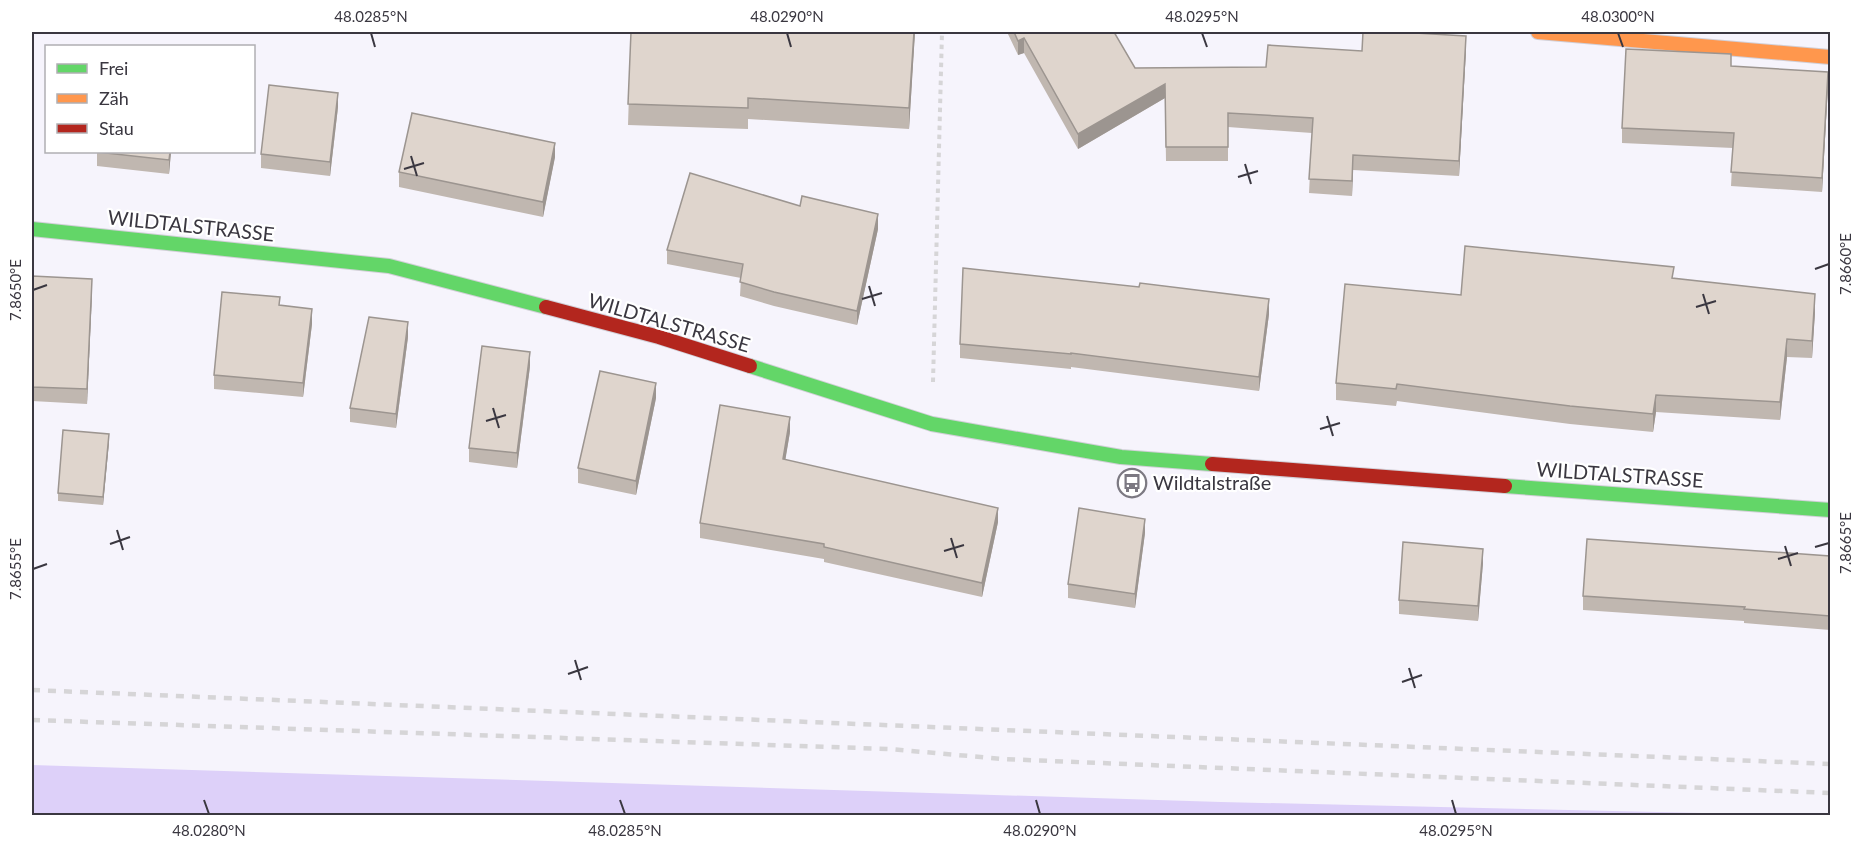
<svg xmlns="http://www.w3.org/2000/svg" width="1862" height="847" font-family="Lato,sans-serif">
<rect width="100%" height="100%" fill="#f6f4fc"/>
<polygon fill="#ddd0f9" points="32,765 1221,802 1790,815 32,816"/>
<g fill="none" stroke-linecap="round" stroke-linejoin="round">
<g stroke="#d1cfd7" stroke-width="16">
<g id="fast">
<polyline points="32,229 389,266 546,307"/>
<polyline points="750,366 932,424 1121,457 1212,464"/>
<polyline points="1505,486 1830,510"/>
</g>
</g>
<g stroke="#d1cfd7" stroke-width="16">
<polyline id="slow" points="1538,32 1830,57"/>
</g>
<g stroke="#d1cfd7" stroke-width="16">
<g id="jam">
<polyline points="546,307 659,337 750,366"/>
<polyline points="1212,464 1505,486"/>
</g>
</g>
<polyline stroke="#d6d5d7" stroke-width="4" stroke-dasharray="4.5 4.5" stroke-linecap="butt" points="933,382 942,32"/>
<use href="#fast" stroke="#63d668" stroke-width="14"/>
<use href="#slow" stroke="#ff974d" stroke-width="14"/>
<use href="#jam" stroke="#b3261e" stroke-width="14"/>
<g stroke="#d6d5d7" stroke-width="4.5" stroke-dasharray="8 8" stroke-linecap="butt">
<polyline points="32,690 1830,764"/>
<polyline points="32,720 889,749 1003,759 1830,793"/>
</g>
</g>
<g fill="#c0b7b0">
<polygon points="631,32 915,32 909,129 748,119 748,129 628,125"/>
<polygon points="1007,32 1114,32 1135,68 1266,67 1362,51 1466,50 1459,176 1353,170 1352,196 1309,193 1312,133 1228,127 1228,161 1166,161 1165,98 1078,149 1024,53 1018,55"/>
<polygon points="1731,66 1828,86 1822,192 1731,186 1733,148 1622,143 1622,128"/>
<polygon points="338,107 330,176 261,168 261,154"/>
<polygon points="97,152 171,152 169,174 97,166"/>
<polygon points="555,157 543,217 399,187 399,172"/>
<polygon points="800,206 878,229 857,325 774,306 740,296 741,278 667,264 667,250"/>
<polygon points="32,276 92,293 87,404 32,401"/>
<polygon points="1674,278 1815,312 1812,358 1787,357 1780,420 1656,412 1653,432 1570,424 1397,401 1396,406 1336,400 1336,383 1461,295"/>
<polygon points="280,305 312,324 303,397 214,389 214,375"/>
<polygon points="1269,314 1259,391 1071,367 1071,369 960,358 960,344"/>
<polygon points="408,337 396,428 350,422 350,408"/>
<polygon points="530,366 517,468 469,462 469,448"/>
<polygon points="656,398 636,495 578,483 578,468"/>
<polygon points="790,432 785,460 998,522 982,597 824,562 824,559 700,538 700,523"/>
<polygon points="109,442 103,505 58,501 58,493"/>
<polygon points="1145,533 1135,608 1068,598 1068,584"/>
<polygon points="1830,556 1830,630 1744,623 1744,621 1583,610 1583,596"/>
<polygon points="1483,563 1478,621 1399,614 1399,600"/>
</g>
<g fill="#9c9590">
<polygon points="914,32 915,32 909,129 909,108"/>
<polygon points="1466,36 1466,50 1459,176 1459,161"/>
<polygon points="1024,38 1024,53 1018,55 1018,41"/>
<polygon points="1828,72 1828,86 1822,192 1822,178"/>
<polygon points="1165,84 1165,98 1078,149 1078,134"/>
<polygon points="338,93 338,107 330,176 330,162"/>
<polygon points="555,143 555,157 543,217 543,202"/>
<polygon points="170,152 171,152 169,174 169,160"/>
<polygon points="1353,155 1353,170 1352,196 1352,181"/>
<polygon points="878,214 878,229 857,325 857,311"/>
<polygon points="92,279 92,293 87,404 87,389"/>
<polygon points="1815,294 1815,312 1812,358 1812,341"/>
<polygon points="1269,299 1269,314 1259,391 1259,377"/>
<polygon points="312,309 312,324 303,397 303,383"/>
<polygon points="408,322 408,337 396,428 396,414"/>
<polygon points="1787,339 1787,357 1780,420 1780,402"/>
<polygon points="530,352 530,366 517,468 517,453"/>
<polygon points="656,383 656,398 636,495 636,481"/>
<polygon points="1656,395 1656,412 1653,432 1653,414"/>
<polygon points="790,417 790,432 783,474 783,459"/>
<polygon points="109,434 109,442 103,505 103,497"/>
<polygon points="998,508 998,522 982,597 982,583"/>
<polygon points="1145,519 1145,533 1135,608 1135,594"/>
<polygon points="1483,549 1483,563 1478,621 1478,606"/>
</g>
<g fill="#dfd5cd" stroke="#9c9590" stroke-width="1.5">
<polygon points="631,32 914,32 909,108 748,98 748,108 628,104"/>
<polygon points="1014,32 1114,32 1135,68 1266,67 1268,45 1362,51 1363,32 1398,32 1466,36 1459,161 1353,155 1352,181 1309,179 1313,118 1228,113 1228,147 1166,147 1165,84 1078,134 1024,38 1018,41"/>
<polygon points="1626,49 1731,54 1731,66 1828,72 1822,178 1731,172 1734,133 1622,128"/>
<polygon points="269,85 338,93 330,162 261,154"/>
<polygon points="412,113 555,143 543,202 399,172"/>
<polygon points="97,152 170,152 169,160"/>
<polygon points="690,173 800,206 802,196 878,214 857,311 774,292 740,282 743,264 667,250"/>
<polygon points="1465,246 1674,267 1672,278 1815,294 1812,341 1787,339 1780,402 1656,395 1653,414 1570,406 1397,384 1396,389 1336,383 1345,284 1461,295"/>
<polygon points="963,268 1139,287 1140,283 1269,299 1259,377 1071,353 1071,354 960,344"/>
<polygon points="32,276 92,279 87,389 32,387"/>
<polygon points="222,292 280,297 279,305 312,309 303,383 214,375"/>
<polygon points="369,317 408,322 396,414 350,408"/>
<polygon points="482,346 530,352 517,453 469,448"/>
<polygon points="600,371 656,383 636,481 578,468"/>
<polygon points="720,405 790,417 783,459 998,508 982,583 824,547 824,544 700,523"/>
<polygon points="63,430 109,434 103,497 58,493"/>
<polygon points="1079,508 1145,519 1135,594 1068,584"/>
<polygon points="1587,539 1830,556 1830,616 1744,609 1745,607 1583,596"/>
<polygon points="1403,542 1483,549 1478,606 1399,600"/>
</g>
<path fill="none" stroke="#3a3740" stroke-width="2" d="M371 33 375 47M787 33 791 47M1202 33 1207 47M1618 33 1623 47M411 156 417 176M1245 164 1251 184M404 169 424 163M1238 177 1258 171M1815 269 1829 264M869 286 875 306M33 290 47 285M1703 294 1709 314M862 299 882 293M1696 307 1716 301M493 408 499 428M1327 416 1333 436M486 421 506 415M1320 429 1340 423M117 530 123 550M951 538 957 558M110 544 130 537M1785 546 1791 566M1815 547 1829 543M944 551 964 545M1778 559 1798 553M33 569 47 564M575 660 581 680M1409 668 1415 688M568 674 588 667M1402 682 1422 675M204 800 209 814M620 800 625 814M1036 800 1040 814M1452 800 1456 814"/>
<defs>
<g id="bus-ring" transform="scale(1.5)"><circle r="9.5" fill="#fff" stroke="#7c7982" stroke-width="1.5"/><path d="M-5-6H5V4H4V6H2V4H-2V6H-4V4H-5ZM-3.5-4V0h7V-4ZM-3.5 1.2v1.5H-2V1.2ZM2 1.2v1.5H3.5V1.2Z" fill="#7c7982"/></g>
</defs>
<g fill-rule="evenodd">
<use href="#bus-ring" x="1132" y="483"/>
</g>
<g text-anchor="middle" stroke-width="4.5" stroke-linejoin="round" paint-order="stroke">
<g font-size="20" fill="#3a3740" stroke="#fff">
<text transform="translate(191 226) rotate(6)" y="7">WILDTALSTRASSE</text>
<text transform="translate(669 323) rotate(16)" y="7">WILDTALSTRASSE</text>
<text transform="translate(1620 475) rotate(4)" y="7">WILDTALSTRASSE</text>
</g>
<g font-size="20" fill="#3a3740" stroke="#fff" text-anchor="start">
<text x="1153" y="490">Wildtalstraße</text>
</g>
</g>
<rect width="1862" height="847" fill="none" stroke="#ffffff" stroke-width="66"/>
<rect x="45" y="45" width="210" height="108" fill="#ffffff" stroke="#b0afb3" stroke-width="1.5"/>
<rect x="57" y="64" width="30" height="9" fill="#63d668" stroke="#b0afb3" stroke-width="1.5"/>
<text x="99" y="75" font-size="18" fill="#3a3740">Frei</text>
<rect x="57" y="94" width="30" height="9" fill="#ff974d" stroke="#b0afb3" stroke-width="1.5"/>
<text x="99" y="105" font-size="18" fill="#3a3740">Zäh</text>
<rect x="57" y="124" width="30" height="9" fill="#b3261e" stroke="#b0afb3" stroke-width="1.5"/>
<text x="99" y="135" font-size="18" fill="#3a3740">Stau</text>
<rect x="33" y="33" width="1796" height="781" fill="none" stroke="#3a3740" stroke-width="2"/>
<g font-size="15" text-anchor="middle" fill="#3a3740">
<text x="371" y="22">48.0285°N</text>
<text x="787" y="22">48.0290°N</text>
<text x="1202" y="22">48.0295°N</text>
<text x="1618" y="22">48.0300°N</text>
<text transform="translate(1846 264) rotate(-90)" y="5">7.8660°E</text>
<text transform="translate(16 290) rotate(-90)" y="5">7.8650°E</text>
<text transform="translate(1846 543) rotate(-90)" y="5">7.8665°E</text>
<text transform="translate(16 569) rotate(-90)" y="5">7.8655°E</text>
<text x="209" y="836">48.0280°N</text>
<text x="625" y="836">48.0285°N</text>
<text x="1040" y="836">48.0290°N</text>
<text x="1456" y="836">48.0295°N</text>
</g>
</svg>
